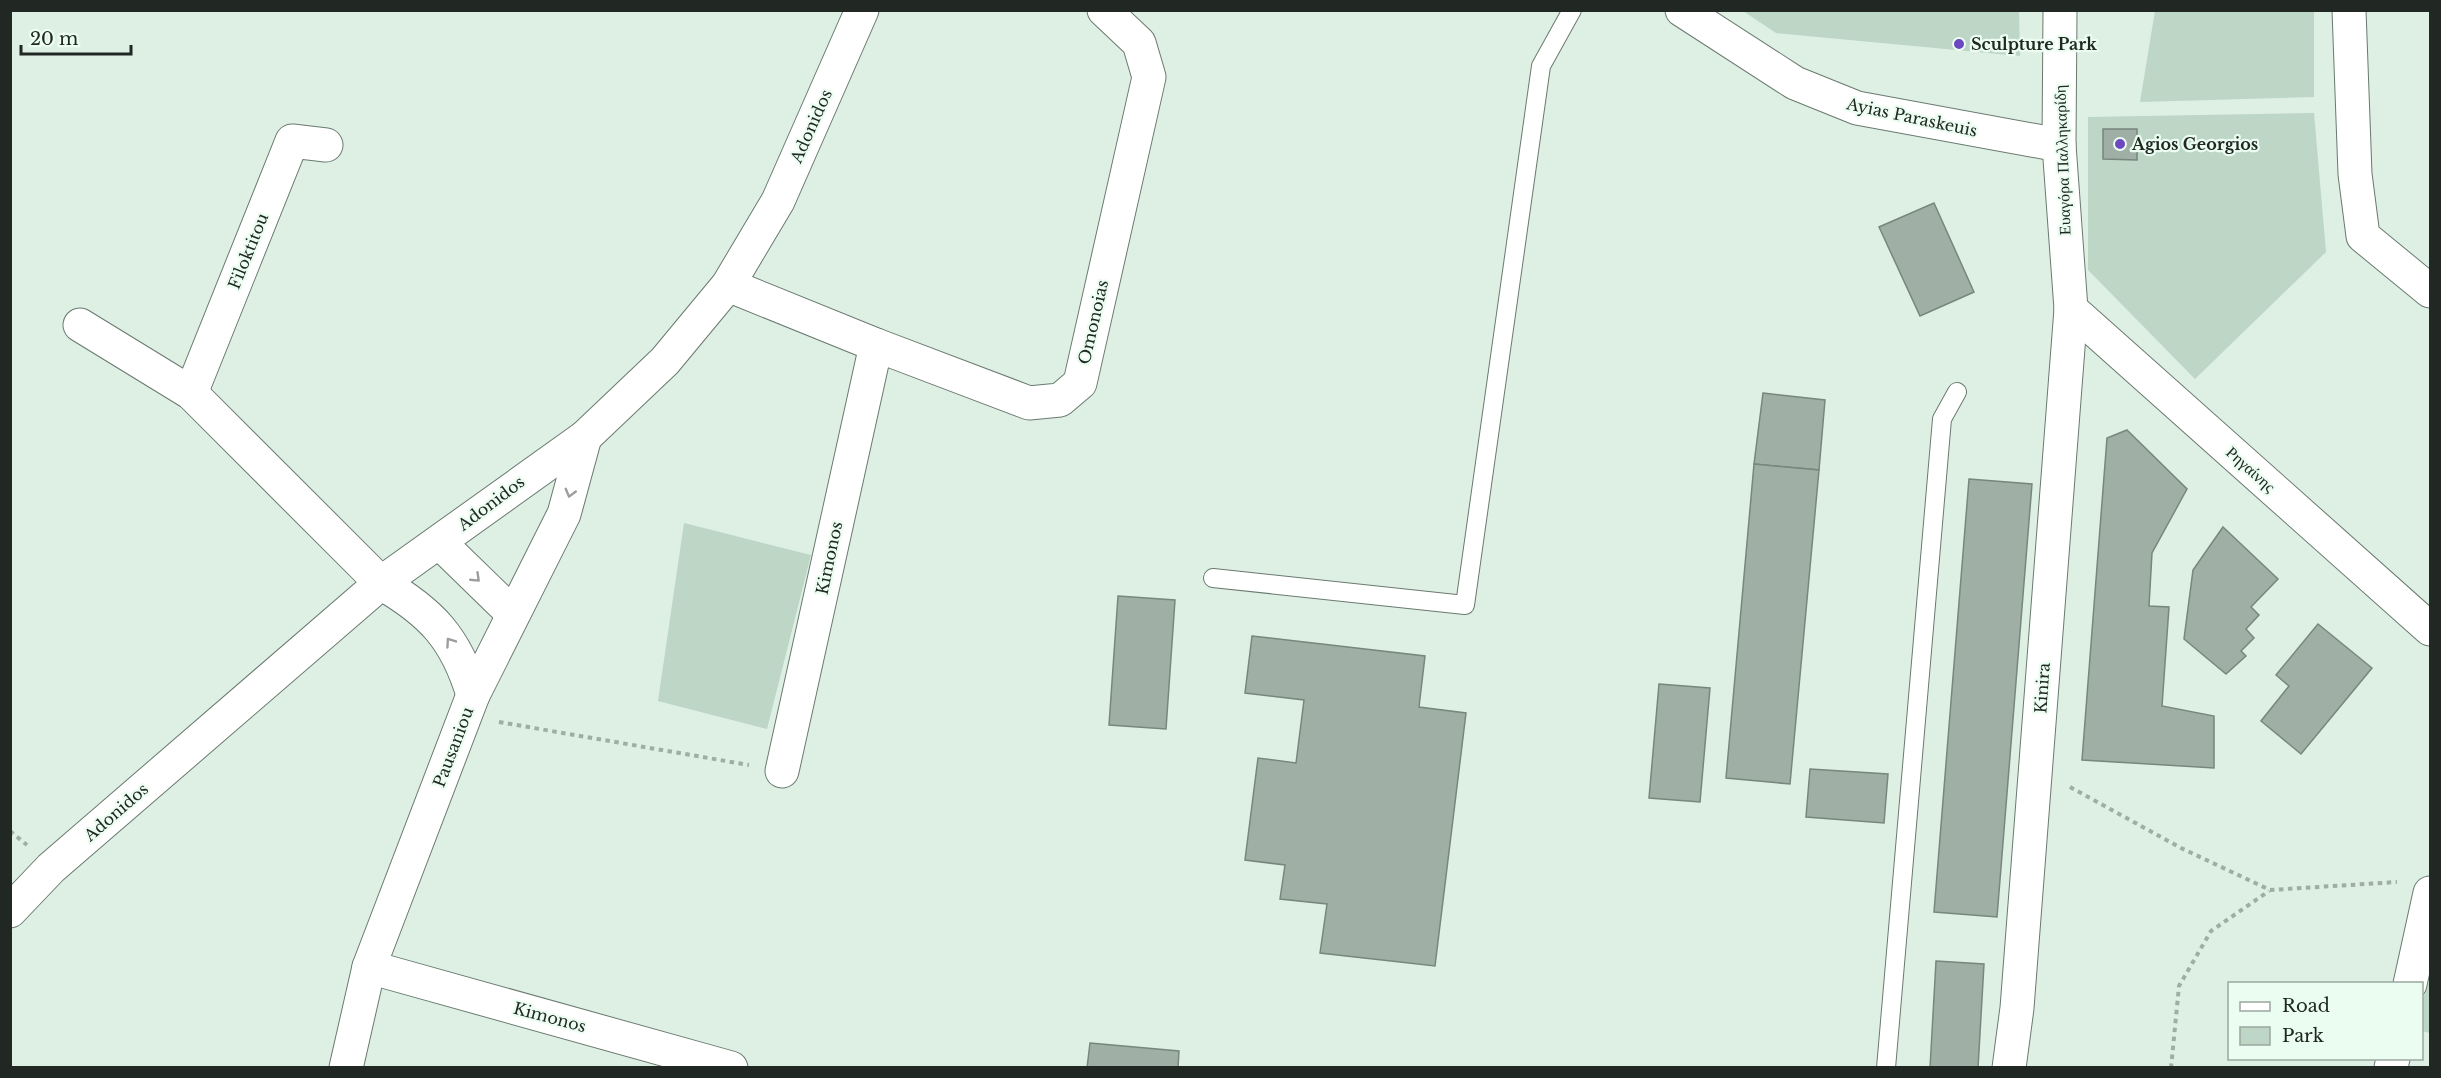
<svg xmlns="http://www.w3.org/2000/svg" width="2441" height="1078" font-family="'Libre Baskerville',serif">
<rect width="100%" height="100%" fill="#deefe4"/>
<g fill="#bdd6c6">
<polygon points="1743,11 2019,11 2020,56 1776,33"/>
<polygon points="2155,11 2314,11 2314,97 2140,102"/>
<polygon points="2314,113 2326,252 2195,379 2088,270 2088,117"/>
<polygon points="684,523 811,555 767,729 658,701"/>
<polygon points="2430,978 2430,1033 2422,1031 2422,1003"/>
</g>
<g fill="#9fafa5" stroke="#77877d" stroke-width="1.5">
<polygon points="2103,129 2137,129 2137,160 2103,159"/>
<polygon points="1934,203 1974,292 1920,316 1879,227"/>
<polygon points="1763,393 1825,400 1819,470 1754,464"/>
<polygon points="2127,430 2187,489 2152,553 2149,606 2169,607 2162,706 2214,716 2214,768 2082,760 2107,438"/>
<polygon points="1754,464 1819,470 1790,784 1726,778"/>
<polygon points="1969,479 2032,484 1997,917 1934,912"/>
<polygon points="2223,527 2278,579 2251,607 2259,615 2246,629 2254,638 2241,651 2246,656 2226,674 2184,639 2193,570"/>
<polygon points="1118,596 1175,600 1166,729 1109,725"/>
<polygon points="2318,624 2372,668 2301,754 2261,721 2289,686 2276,675"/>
<polygon points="1252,636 1425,656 1419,707 1466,713 1435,966 1320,953 1327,904 1280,899 1285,865 1245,860 1258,758 1296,763 1304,700 1245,693"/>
<polygon points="1659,684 1710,688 1700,802 1649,798"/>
<polygon points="1810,769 1888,774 1884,823 1806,817"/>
<polygon points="1936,961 1984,964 1978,1068 1930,1068"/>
<polygon points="1090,1043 1179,1051 1178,1068 1087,1068"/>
</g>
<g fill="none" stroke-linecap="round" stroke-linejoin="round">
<g stroke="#6a7a70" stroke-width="20">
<g id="lane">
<polyline points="1213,578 1465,605 1541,66 1572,10"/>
<polyline points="1886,1068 1942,419 1957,392"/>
</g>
</g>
<g stroke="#6a7a70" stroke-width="35">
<g id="street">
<polyline points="1682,10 1795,83 1857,108 2059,145"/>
<polyline points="2349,10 2355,174 2363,236 2430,291"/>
<polyline points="728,285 876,345 1029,403 1060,400 1080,383 1149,77 1139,43 1104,10"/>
<path d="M80 325 191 393 381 583C431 612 456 638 473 695"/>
<polyline points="191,393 292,141 326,145"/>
<polyline points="439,542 513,614"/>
<polyline points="782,771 876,345"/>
<polyline points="10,911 51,868 381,583 585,437 665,361 728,285 778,201 862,10"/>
<polyline points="369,967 731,1068"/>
<polyline points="2410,984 2430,893"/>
<polyline points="346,1068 369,967 473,695 564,514 585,437"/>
<polyline points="2391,1068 2393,1058"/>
</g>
</g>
<g stroke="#6a7a70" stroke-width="35">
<g id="secondary">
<polyline points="2071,309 2430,629"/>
<polyline points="2009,1068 2017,1008 2071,309 2059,145 2060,10"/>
</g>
</g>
<g stroke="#9fada4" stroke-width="4" stroke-dasharray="4.5 4.5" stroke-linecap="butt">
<polyline points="499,722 749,765"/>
<polyline points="2070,787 2181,848 2270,890 2397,882"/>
<polyline points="10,831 27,845"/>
<polyline points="2171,1068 2179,986 2211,931 2269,891"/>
</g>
<use href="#lane" stroke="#fff" stroke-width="18"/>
<use href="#street" stroke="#fff" stroke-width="33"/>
<use href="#secondary" stroke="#fff" stroke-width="33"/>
</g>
<defs><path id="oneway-chevron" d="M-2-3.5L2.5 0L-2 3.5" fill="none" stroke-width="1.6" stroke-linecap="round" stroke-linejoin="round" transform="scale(1.5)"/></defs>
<g stroke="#9b9e9c">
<use href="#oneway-chevron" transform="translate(570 493) rotate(105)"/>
<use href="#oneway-chevron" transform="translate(476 578) rotate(44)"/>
<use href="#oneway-chevron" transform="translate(450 642) rotate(-125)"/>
</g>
<g fill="#6c48c1" stroke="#ebfdf1" stroke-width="2">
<circle cx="1959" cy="44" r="6"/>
<circle cx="2120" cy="144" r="6"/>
</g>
<g text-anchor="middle" stroke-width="4.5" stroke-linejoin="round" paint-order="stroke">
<g font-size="16" font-weight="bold" fill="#212824" stroke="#ebfdf1" text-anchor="start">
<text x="1971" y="50">Sculpture Park</text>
<text x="2132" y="150">Agios Georgios</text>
</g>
<g font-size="16" fill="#212824" stroke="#ebfdf1">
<text transform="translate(1912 117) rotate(12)" y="6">Ayias Paraskeuis</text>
<text transform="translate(811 126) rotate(-66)" y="6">Adonidos</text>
<text transform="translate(2062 160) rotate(-92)" y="6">Ευαγόρα Παλληκαρίδη</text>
<text transform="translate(248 251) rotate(-68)" y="6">Filoktitou</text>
<text transform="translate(1093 322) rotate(-77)" y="6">Omonoias</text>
<text transform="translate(2251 469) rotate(42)" y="6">Ρηγαίνης</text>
<text transform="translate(491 503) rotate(-37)" y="6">Adonidos</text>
<text transform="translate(829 558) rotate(-78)" y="6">Kimonos</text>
<text transform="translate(2042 688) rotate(-86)" y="6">Kinira</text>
<text transform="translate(453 747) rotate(-69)" y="6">Pausaniou</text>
<text transform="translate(116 812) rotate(-41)" y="6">Adonidos</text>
<text transform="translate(550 1017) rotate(15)" y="6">Kimonos</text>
</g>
</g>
<rect width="2441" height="1078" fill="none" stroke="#212824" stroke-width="24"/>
<rect x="2228" y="982" width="195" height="78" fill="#ebfdf1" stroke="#9aa89f" stroke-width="1.5"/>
<rect x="2240" y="1002" width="30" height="9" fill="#ffffff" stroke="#9aa89f" stroke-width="1.5"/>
<text x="2282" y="1012" font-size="18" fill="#212824">Road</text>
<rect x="2240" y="1027" width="30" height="18" fill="#bdd6c6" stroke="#9aa89f" stroke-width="1.5"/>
<text x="2282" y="1042" font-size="18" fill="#212824">Park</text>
<path d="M21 45v9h110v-9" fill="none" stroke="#212824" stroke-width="3"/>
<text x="30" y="45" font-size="18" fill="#212824" stroke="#ebfdf1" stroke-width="4.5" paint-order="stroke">20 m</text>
</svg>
